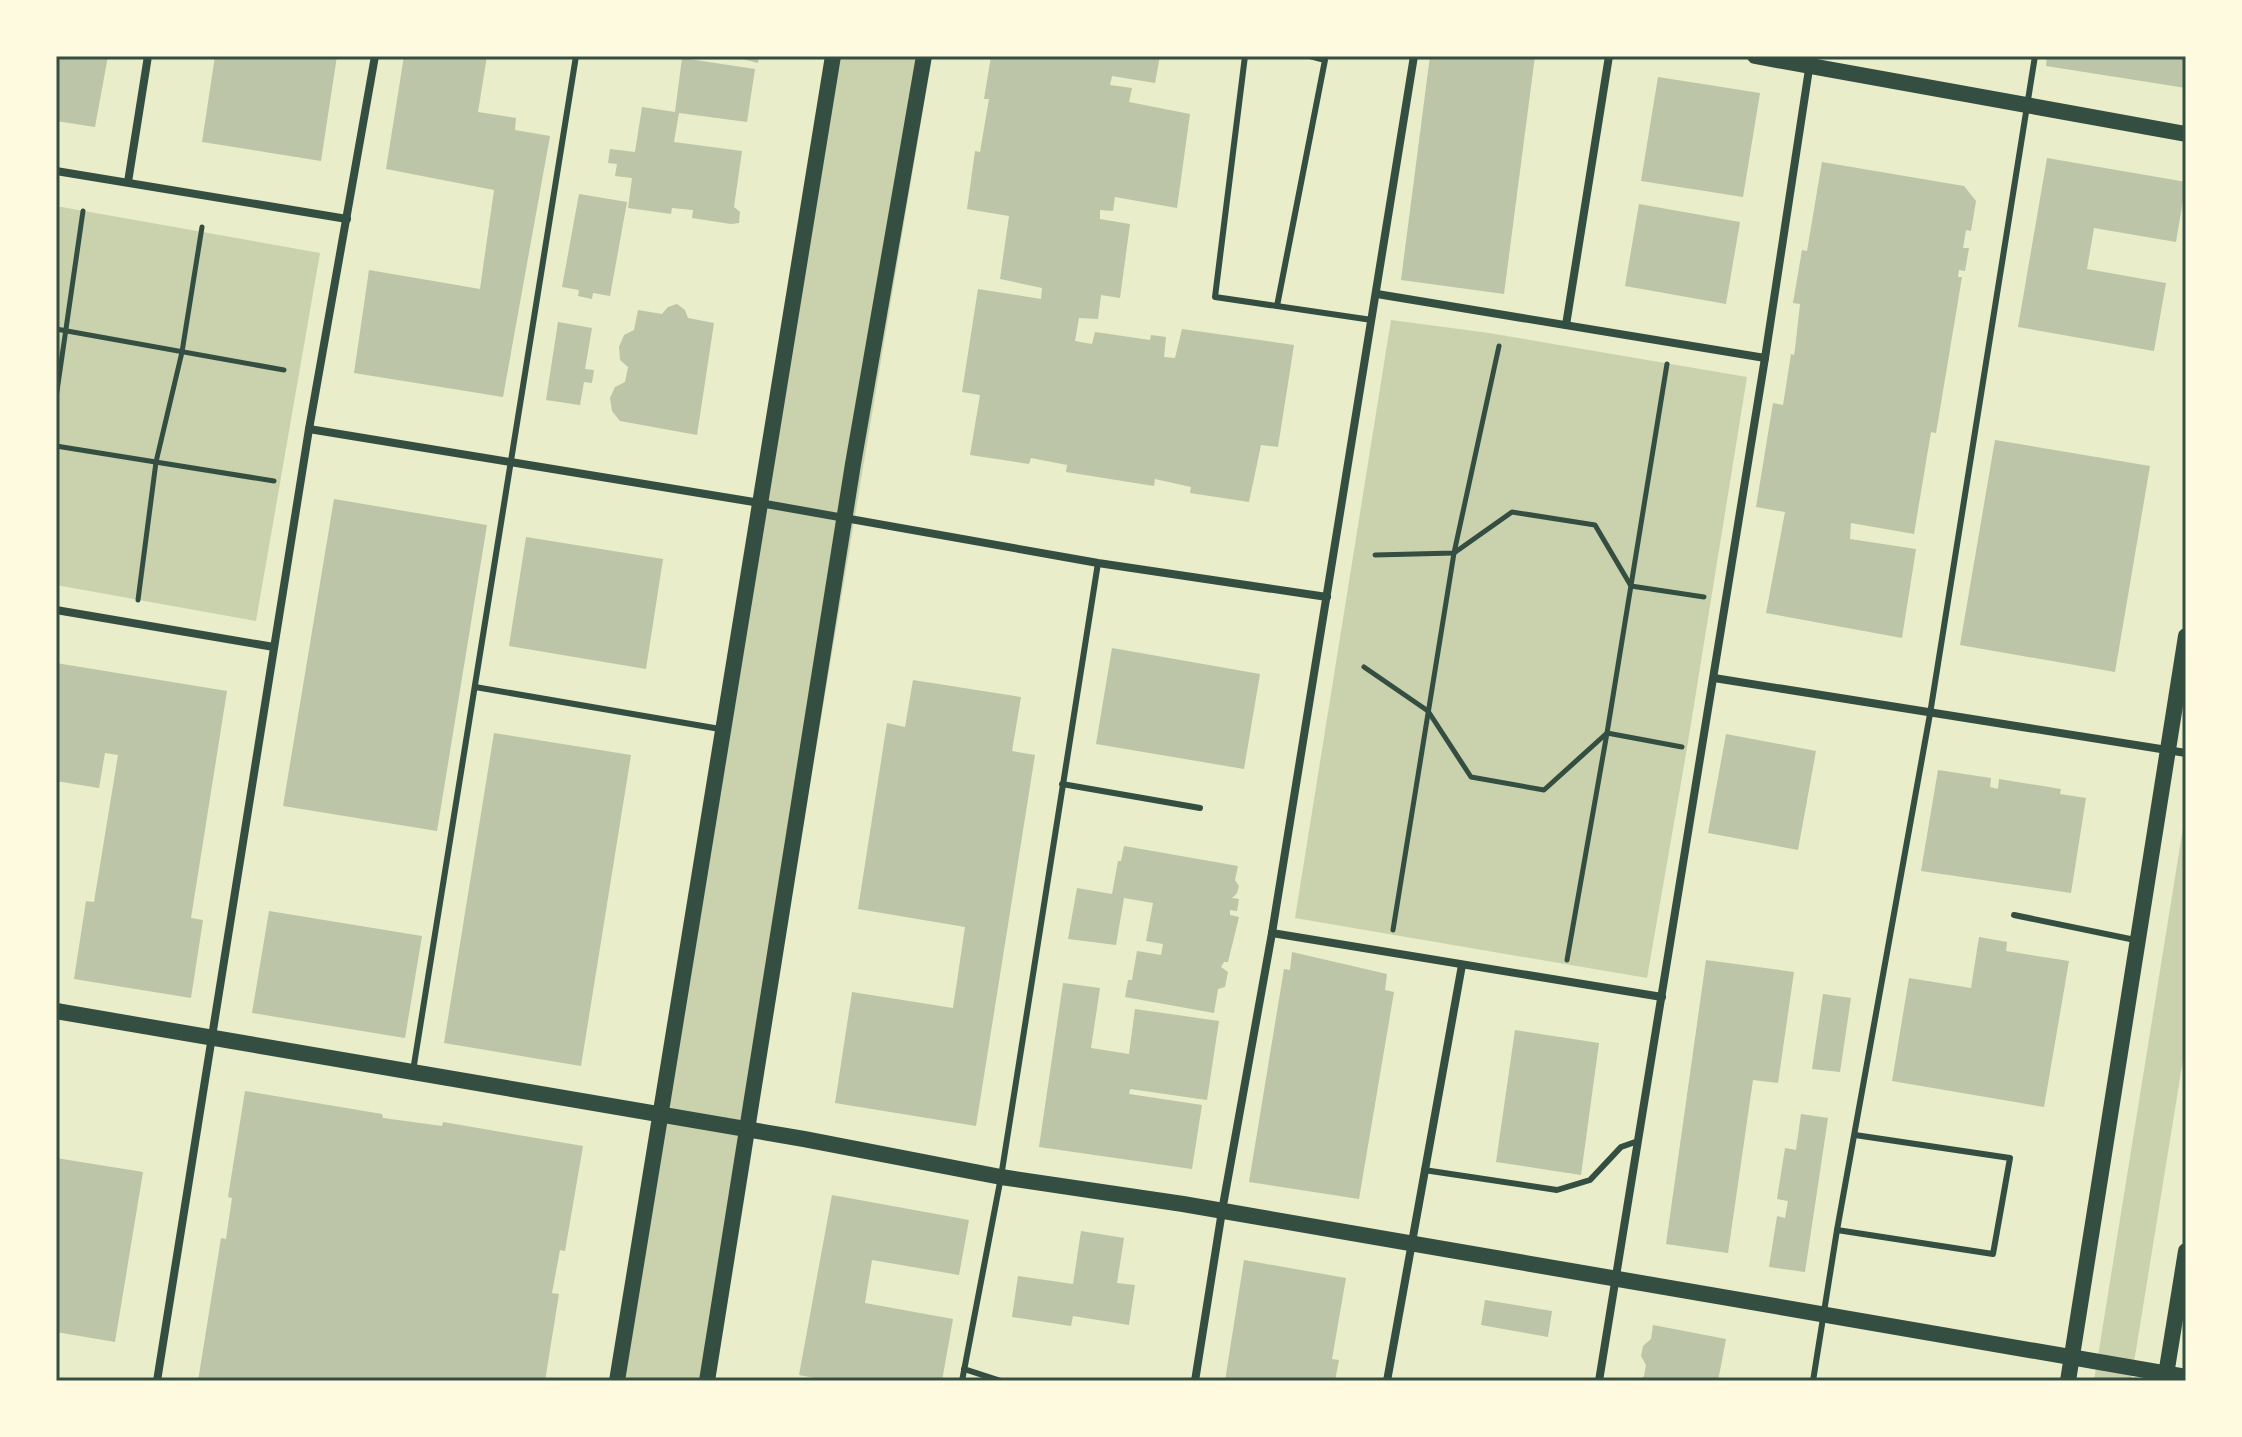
<svg xmlns="http://www.w3.org/2000/svg" width="2242" height="1437" font-family="Merriweather,serif">
<rect width="100%" height="100%" fill="#e9edc9"/>
<g fill="#cad2ad">
<polygon points="831,56 932,56 710,1381 625,1381"/>
<polygon points="56,206 320,253 256,621 56,585"/>
<polygon points="1391,320 1489,333 1747,377 1687,748 1647,978 1295,918"/>
<polygon points="2186,809 2186,1041 2131,1381 2094,1381"/>
</g>
<g fill="#bcc5a7">
<polygon points="56,56 108,56 95,127 56,121"/>
<polygon points="215,56 337,56 321,161 202,142"/>
<polygon points="404,56 487,56 478,112 516,118 515,130 550,136 503,397 354,373 369,270 480,289 494,190 386,169"/>
<polygon points="730,56 759,56 758,63"/>
<polygon points="991,56 1160,56 1155,83 1112,76 1110,85 1132,88 1129,102 1190,114 1177,208 1115,197 1113,211 1100,210 1100,219 1130,224 1120,298 1101,295 1098,319 1079,318 1075,341 1092,344 1095,332 1150,340 1151,335 1166,337 1164,357 1175,358 1182,329 1294,345 1278,447 1261,445 1249,502 1190,493 1191,487 1155,479 1154,486 1066,472 1067,465 1031,458 1029,464 970,455 980,395 962,392 978,289 1041,299 1042,288 1000,279 1009,216 967,209 975,151 980,152 989,99 984,99"/>
<polygon points="1430,56 1535,56 1504,294 1401,280"/>
<polygon points="2047,56 2186,56 2186,88 2046,66"/>
<polygon points="682,58 755,69 747,122 679,113 674,142 742,151 734,207 740,212 739,223 731,224 692,218 693,210 672,208 671,214 628,208 632,178 615,176 617,164 608,163 610,149 635,152 642,107 675,112"/>
<polygon points="1658,77 1760,93 1743,197 1641,181"/>
<polygon points="2047,158 2186,182 2176,242 2094,228 2087,269 2166,283 2154,351 2018,327"/>
<polygon points="1822,162 1964,186 1976,201 1971,231 1966,230 1963,248 1969,248 1965,271 1959,270 1958,277 1962,277 1936,433 1931,432 1914,534 1851,523 1850,539 1916,549 1902,638 1766,613 1785,512 1756,507 1773,403 1783,405 1791,354 1794,355 1795,349 1800,304 1793,303 1802,250 1807,251"/>
<polygon points="579,194 627,202 610,296 593,293 592,299 578,296 579,290 562,287"/>
<polygon points="1639,204 1740,222 1726,304 1625,286"/>
<polygon points="677,304 685,310 688,318 714,323 697,435 620,421 612,411 610,398 615,387 625,382 628,367 620,360 619,347 624,335 634,330 638,310 662,314 668,307"/>
<polygon points="558,322 592,328 585,369 594,370 592,383 584,382 580,405 546,400"/>
<polygon points="1995,440 2150,466 2115,672 1960,645"/>
<polygon points="334,499 487,525 437,831 283,806"/>
<polygon points="526,537 663,559 646,669 509,646"/>
<polygon points="1112,648 1260,674 1244,769 1096,744"/>
<polygon points="56,663 227,691 191,918 203,920 191,998 74,979 86,901 94,902 118,755 105,753 99,788 56,781"/>
<polygon points="913,680 1021,697 1012,751 1035,755 976,1126 835,1103 852,992 953,1008 965,927 858,909 887,723 905,727"/>
<polygon points="494,733 631,755 581,1066 444,1043"/>
<polygon points="1726,734 1816,751 1798,850 1708,833"/>
<polygon points="1938,770 1991,778 1990,787 1998,789 1999,779 2061,789 2060,794 2086,798 2071,893 1921,871"/>
<polygon points="1124,846 1238,866 1235,880 1239,886 1237,893 1232,898 1239,899 1237,911 1230,910 1230,915 1239,917 1228,962 1224,962 1221,967 1228,972 1225,987 1218,989 1214,1013 1125,997 1128,980 1132,980 1137,951 1161,955 1163,944 1146,941 1153,903 1124,898 1116,945 1068,939 1077,888 1112,894 1118,861 1121,861"/>
<polygon points="269,911 422,936 405,1038 252,1013"/>
<polygon points="1979,937 2007,942 2006,951 2069,961 2044,1107 1892,1081 1909,978 1971,988"/>
<polygon points="1292,952 1387,974 1385,990 1394,992 1359,1199 1249,1182 1284,969 1290,970"/>
<polygon points="1706,960 1794,972 1778,1083 1753,1080 1728,1253 1666,1244"/>
<polygon points="1063,983 1100,988 1091,1048 1129,1054 1135,1009 1219,1021 1207,1100 1130,1089 1129,1094 1202,1105 1192,1169 1039,1147"/>
<polygon points="1823,994 1851,998 1840,1072 1812,1069"/>
<polygon points="1515,1030 1599,1043 1581,1175 1496,1162"/>
<polygon points="245,1091 382,1114 383,1118 442,1126 443,1122 583,1146 565,1251 560,1250 552,1293 559,1294 545,1381 198,1381 221,1238 226,1239 232,1198 228,1197"/>
<polygon points="1801,1114 1828,1118 1805,1272 1769,1267 1777,1216 1785,1218 1788,1201 1777,1199 1785,1148 1796,1150"/>
<polygon points="56,1158 143,1172 115,1342 56,1332"/>
<polygon points="832,1195 969,1220 959,1275 872,1260 865,1303 953,1319 942,1381 830,1381 799,1375"/>
<polygon points="1081,1231 1124,1238 1117,1283 1135,1285 1129,1325 1073,1316 1071,1326 1012,1317 1018,1276 1073,1284"/>
<polygon points="1244,1260 1346,1278 1332,1359 1339,1360 1335,1381 1225,1381"/>
<polygon points="1485,1300 1552,1311 1548,1337 1481,1325"/>
<polygon points="1653,1325 1726,1339 1718,1381 1639,1381 1644,1376 1646,1365 1641,1356 1643,1346 1651,1339"/>
</g>
<g fill="none" stroke-linecap="round" stroke-linejoin="round">
<g stroke="#344e41" stroke-width="5">
<polyline points="56,329 284,370"/>
<polyline points="56,398 83,211"/>
<polyline points="56,446 274,481"/>
<polyline points="1375,555 1454,553 1512,512 1595,525 1631,586 1704,597"/>
<polyline points="138,600 156,462 182,352 202,227"/>
<polyline points="1364,667 1428,711 1471,777 1544,790 1607,733 1682,747"/>
<polyline points="1393,930 1454,553 1499,346"/>
<polyline points="1567,960 1607,733 1667,364"/>
</g>
<g stroke="#344e41" stroke-width="6">
<polyline points="1245,56 1215,297 1372,320"/>
<polyline points="1277,306 1325,60 1310,56"/>
<polyline points="475,687 720,729"/>
<polyline points="1062,784 1200,808"/>
<polyline points="2014,915 2135,940"/>
<polyline points="413,1071 576,56"/>
<polyline points="1424,1170 1557,1190 1590,1180 1621,1147 1638,1141"/>
<polyline points="1837,1230 1993,1254 2010,1158 1855,1135"/>
<polyline points="964,1369 1001,1381"/>
<polyline points="962,1381 1001,1177 1098,563"/>
<polyline points="1813,1381 1837,1230 1930,714 2035,56"/>
</g>
<g stroke="#344e41" stroke-width="8">
<polyline points="56,171 347,219"/>
<polyline points="128,182 148,56"/>
<polyline points="1377,294 1765,358"/>
<polyline points="1566,325 1609,56"/>
<polyline points="309,429 760,503 1098,563 1327,597"/>
<polyline points="56,610 274,647"/>
<polyline points="1714,678 2186,753"/>
<polyline points="1272,933 1662,997"/>
<polyline points="157,1381 309,429 375,56"/>
<polyline points="1195,1381 1222,1211 1272,933 1414,56"/>
<polyline points="1387,1381 1462,965"/>
<polyline points="1599,1381 1765,358 1811,56"/>
</g>
<g stroke="#344e41" stroke-width="16">
<polyline points="1755,56 2186,134"/>
<polyline points="56,1011 804,1139 1001,1177 1183,1204 2186,1377"/>
<polyline points="617,1381 833,56"/>
<polyline points="707,1381 853,464 924,56"/>
<polyline points="2068,1381 2186,636"/>
<polyline points="2165,1381 2186,1251"/>
</g>
</g>
<rect width="2242" height="1437" fill="none" stroke="#fefae0" stroke-width="116"/>
<rect x="58" y="58" width="2126" height="1321" fill="none" stroke="#344e41" stroke-width="3"/>
</svg>
